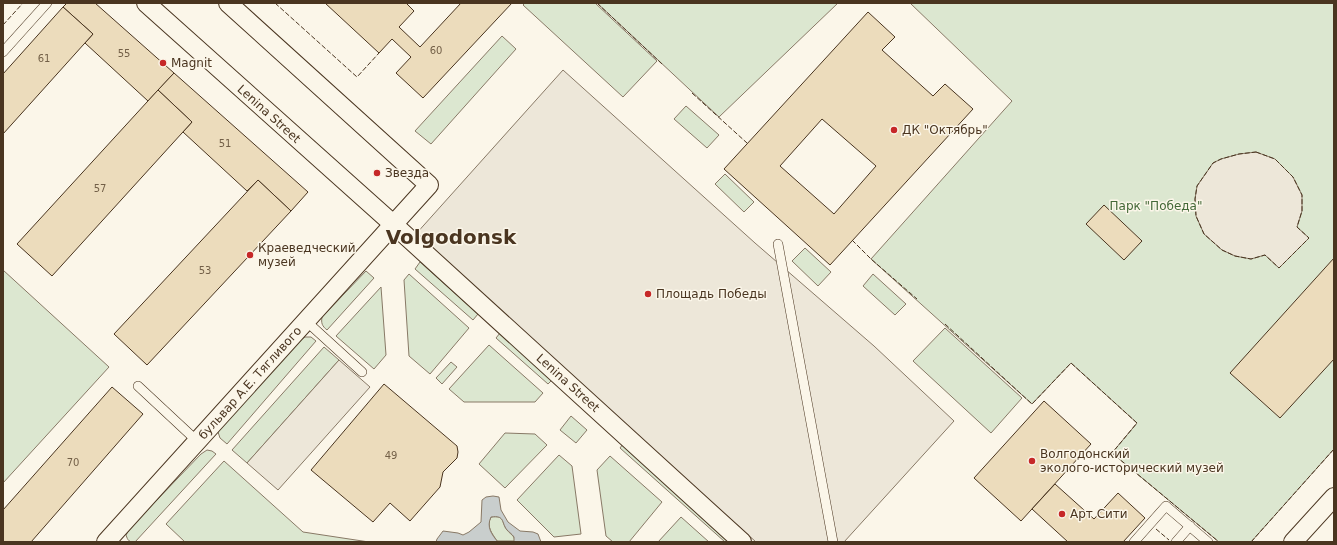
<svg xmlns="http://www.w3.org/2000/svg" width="1337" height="545" font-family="'DejaVu Sans',sans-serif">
<rect width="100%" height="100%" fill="#fbf6e9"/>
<g fill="#dce7d0" stroke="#887966">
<polygon points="525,3 595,3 657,61 623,97 523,5"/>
<polygon points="597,3 838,3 719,117"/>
<polygon points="910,3 1334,3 1334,449 1251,542 1219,542 1112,453 1137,423 1071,363 1032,404 871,259 1012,101"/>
<polygon points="502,36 516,49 431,144 415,131"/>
<polygon points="686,106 719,135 707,148 674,119"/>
<polygon points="725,174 754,202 744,212 715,184"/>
<polygon points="805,248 831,272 818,286 792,261"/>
<polygon points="420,262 478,314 473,320 415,269"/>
<polygon points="3,270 109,367 3,483"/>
<path d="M366 271 374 278 327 330C322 326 321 323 322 317Z"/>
<polygon points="409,274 469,328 430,374 409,356 404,280"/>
<polygon points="873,274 906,304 895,315 863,286"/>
<polygon points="381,287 386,355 374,369 336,336"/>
<polygon points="945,328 1022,398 991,433 913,361"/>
<polygon points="500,333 552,380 548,384 496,338"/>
<polygon points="305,337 311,337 316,341 227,444 220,438 218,432 222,425 300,340"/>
<polygon points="489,345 543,393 535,402 464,402 449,389"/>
<polygon points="324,347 339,360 247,463 232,450"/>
<polygon points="451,362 457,367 442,384 436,378"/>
<polygon points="571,416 587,430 576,443 560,430"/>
<polygon points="505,433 535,434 547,445 505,488 479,464"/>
<polygon points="623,444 735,542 725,542 620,448"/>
<path d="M207 450 212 451 216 454 135 542C129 542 128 541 126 535L130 528 201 454Z"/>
<polygon points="559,455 572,466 581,534 554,537 517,500"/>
<polygon points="610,456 662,502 629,542 613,542 606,536 597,470"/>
<polygon points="224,461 303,532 369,542 185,542 166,524"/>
<path d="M491 517C506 515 501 523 507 530 511 535 514 535 515 541H497C492 533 486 527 491 517Z"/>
<polygon points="681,517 709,542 658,542"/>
</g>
<g fill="#ede7d9" stroke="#887966">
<polygon points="563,70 755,243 874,346 954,421 844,542 756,542 415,235"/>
<polygon points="1256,152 1275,159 1293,177 1302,195 1302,211 1297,227 1309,238 1279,268 1265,255 1251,259 1235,256 1222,250 1204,234 1196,216 1195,199 1197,186 1213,163 1221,159 1239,154"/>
<polygon points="339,360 370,387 278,490 247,463"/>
</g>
<path fill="#c9cecd" stroke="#887966" d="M493 496 499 497 501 510 508 522 520 531 533 532 538 534 541 542H514V537C512 534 509 532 507 530 501 522 505 515 491 517 486 527 492 535 498 542H436L437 539 443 531 458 533 463 535 469 532 481 522 482 500 486 497Z"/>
<g fill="#ecdcbc" stroke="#4a3520" fill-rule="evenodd">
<polygon points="67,3 95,3 174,73 148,101 85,43 93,34 63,7"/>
<polygon points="325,3 406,3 414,11 399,27 420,47 461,3 512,3 423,98 396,73 411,57 392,39 379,53"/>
<polygon points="63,7 93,34 3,134 3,74"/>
<path d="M868 12 895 37 882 50 933 96 945 84 973 109 830 265 724 169ZM822 119 876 166 834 214 780 166Z"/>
<polygon points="174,73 308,192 291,211 258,180 247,191 183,132 192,122 158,90"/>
<polygon points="158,90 192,122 52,276 17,244"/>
<polygon points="258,180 291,211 147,365 114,334"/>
<polygon points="1104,205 1142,241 1124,260 1086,224"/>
<polygon points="1334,258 1334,359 1280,418 1230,373"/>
<polygon points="384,384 457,446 458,452 457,458 443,472 440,487 410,521 390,503 373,522 311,470"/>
<polygon points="112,387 143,414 31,542 3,542 3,510"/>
<polygon points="1044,401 1091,444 1021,521 974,478"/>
<polygon points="1055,484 1094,519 1118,493 1145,518 1123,542 1068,542 1032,509"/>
</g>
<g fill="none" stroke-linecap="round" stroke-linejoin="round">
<g stroke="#4a3520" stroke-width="10">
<g id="lane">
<polyline points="3,52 47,3"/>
<polyline points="778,244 833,542"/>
<polyline points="306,321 362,372"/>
<polyline points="138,386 197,441"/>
<polyline points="1134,542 1166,506 1208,542"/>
<polyline points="1176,542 1190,526"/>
</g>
</g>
<g stroke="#4a3520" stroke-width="20">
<g id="street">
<polyline points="146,3 393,224 742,542"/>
<polyline points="106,542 429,185 228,3"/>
<polyline points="1293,542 1334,497"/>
</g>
</g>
<use href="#lane" stroke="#fbf6e9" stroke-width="9"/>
<use href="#street" stroke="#fbf6e9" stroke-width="18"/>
<g stroke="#4a3520" stroke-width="1" stroke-dasharray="5 2" stroke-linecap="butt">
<polyline points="275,3 357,77 379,53"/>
<polyline points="597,3 662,64"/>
<polyline points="3,25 23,3"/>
<polyline points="692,93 747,143"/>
<polygon points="1256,152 1275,159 1293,177 1302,195 1302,211 1297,227 1309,238 1279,268 1265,255 1251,259 1235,256 1222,250 1204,234 1196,216 1195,199 1197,186 1213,163 1221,159 1239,154"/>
<polyline points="852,240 871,259 917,299"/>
<polyline points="945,324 1032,404 1071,363 1137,423 1112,453 1219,542"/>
<polyline points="1156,529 1169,540"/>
<polyline points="1251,542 1334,449"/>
</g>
</g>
<g fill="#c62828" stroke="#fbf6e9" stroke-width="1.5">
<circle cx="163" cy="63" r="4"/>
<circle cx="894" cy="130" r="4"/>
<circle cx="377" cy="173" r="4"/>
<circle cx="250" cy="255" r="4"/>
<circle cx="648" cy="294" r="4"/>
<circle cx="1032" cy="461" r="4"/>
<circle cx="1062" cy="514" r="4"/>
</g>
<g text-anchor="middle" stroke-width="3" stroke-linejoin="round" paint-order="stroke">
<g font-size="10" fill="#725f47">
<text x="436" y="54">60</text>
<text x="124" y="57">55</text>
<text x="44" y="62">61</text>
<text x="225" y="147">51</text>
<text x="100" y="192">57</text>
<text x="205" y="274">53</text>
<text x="391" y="459">49</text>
<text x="73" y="466">70</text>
</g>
<g font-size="12" fill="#4a3520" stroke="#fbf6e9" text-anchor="start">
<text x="171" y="67">Magnit</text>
<text x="902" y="134">ДК "Октябрь"</text>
<text x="385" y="177">Звезда</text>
<text x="258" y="252">Краеведческий<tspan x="258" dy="14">музей</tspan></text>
<text x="656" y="298">Площадь Победы</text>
<text x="1040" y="458">Волгодонский<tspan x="1040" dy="14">эколого-исторический музей</tspan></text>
<text x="1070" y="518">Арт Сити</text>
</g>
<g font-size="12" fill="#4a3520" stroke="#fbf6e9">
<text transform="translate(269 114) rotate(42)" y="4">Lenina Street</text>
<text transform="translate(250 383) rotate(-48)" y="4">бульвар А.Е. Тягливого</text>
<text transform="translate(568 383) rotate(42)" y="4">Lenina Street</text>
</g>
<g font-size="12" fill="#436837" stroke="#fbf6e9">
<text x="1156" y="210">Парк "Победа"</text>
</g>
<g font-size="20" font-weight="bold" fill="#4a3520" stroke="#fbf6e9">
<text x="451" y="244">Volgodonsk</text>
</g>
</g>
<rect width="1337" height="545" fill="none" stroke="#4a3520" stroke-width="8"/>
</svg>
